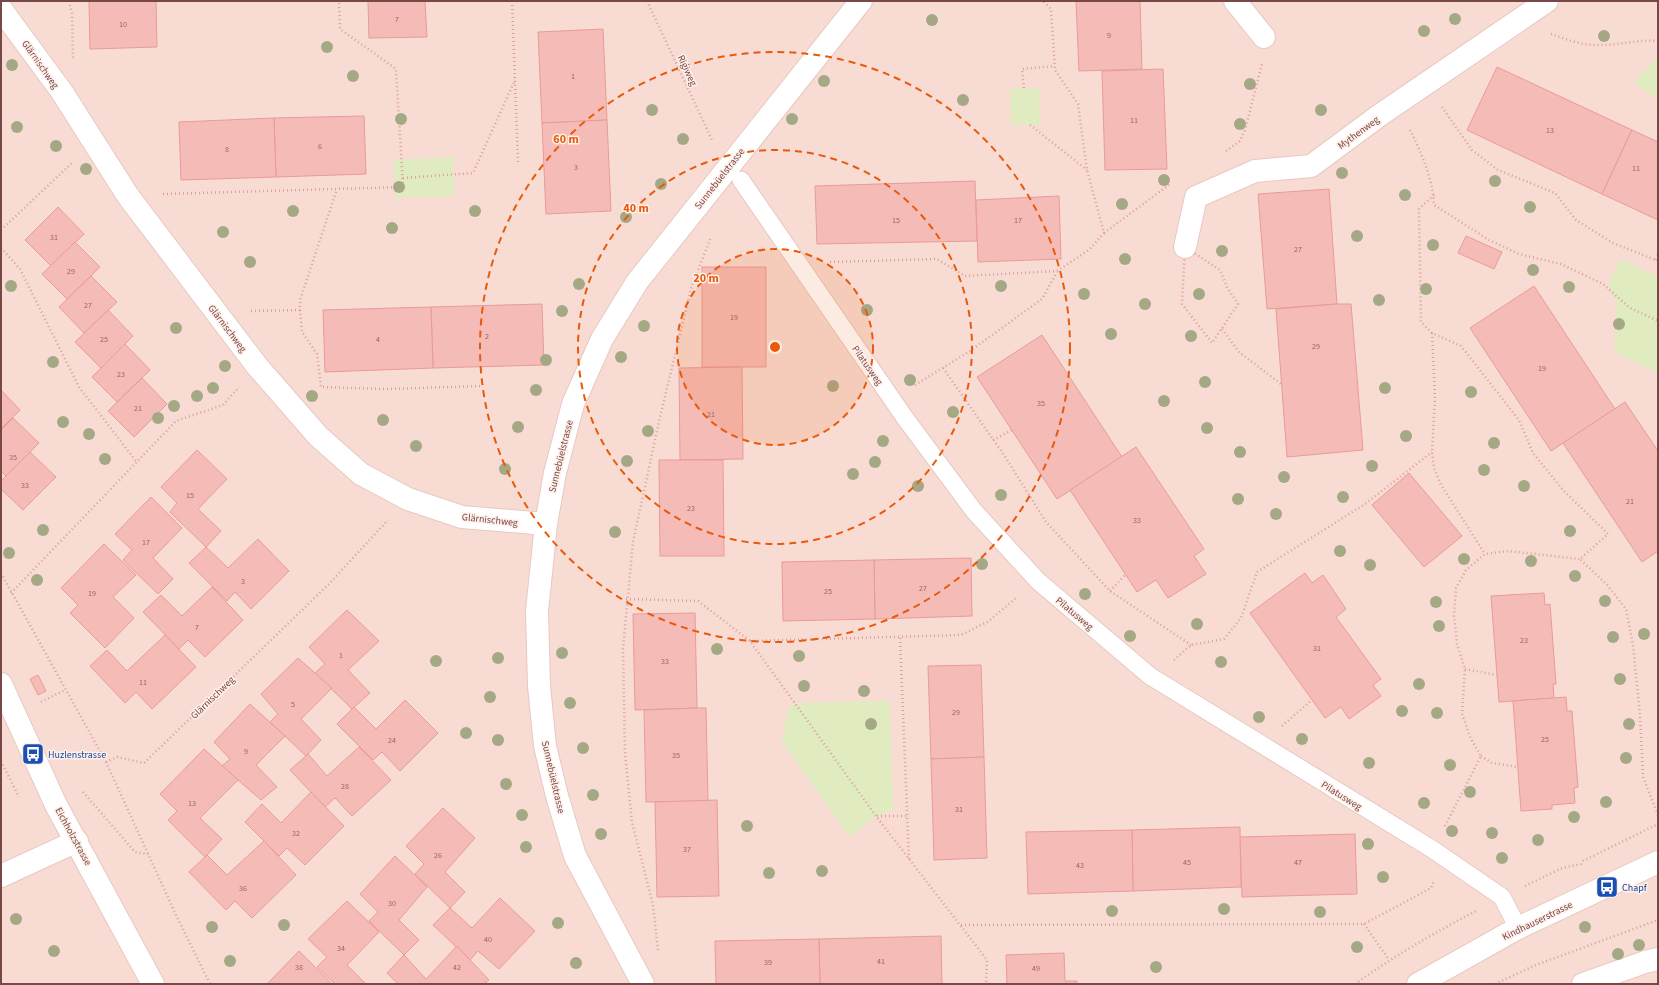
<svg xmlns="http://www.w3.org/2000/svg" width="1659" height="985" font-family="'Source Sans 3',sans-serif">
<rect width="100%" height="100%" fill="#feeae2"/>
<rect fill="#f8dcd3" x="1" y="1" width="1657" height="983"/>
<g fill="#e0ecbf">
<polygon points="1658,56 1658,99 1634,83"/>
<polygon points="1039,88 1040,125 1011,125 1010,89"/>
<polygon points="453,157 454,196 395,198 394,160"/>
<polygon points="1620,259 1658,277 1658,373 1614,352 1617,303 1608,284"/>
<polygon points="890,701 893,810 876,816 850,837 782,742 788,708 795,703"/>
</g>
<g fill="#f5bcb7" stroke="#e99b97">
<polygon points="89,1 156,1 157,47 90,49"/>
<polygon points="368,1 425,1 427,37 369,38"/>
<polygon points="1076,1 1140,1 1142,69 1079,71"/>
<polygon points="603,29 607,120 542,123 538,32"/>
<polygon points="1497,67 1632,130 1602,194 1467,130"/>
<polygon points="1163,69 1167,169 1105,170 1102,71"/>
<polygon points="364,116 366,174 276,177 274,118"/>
<polygon points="274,118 276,177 181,180 179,122"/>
<polygon points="607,120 611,211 546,214 542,123"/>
<polygon points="1632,130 1658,142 1658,220 1602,194"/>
<polygon points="975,181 977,241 817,244 815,186"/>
<polygon points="1329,189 1337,304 1267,309 1258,194"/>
<polygon points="1059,196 1061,259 978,262 976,200"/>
<polygon points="58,207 84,234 51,266 25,240"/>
<polygon points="1466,236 1502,252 1494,269 1458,253"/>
<polygon points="75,242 100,267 67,299 42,274"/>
<rect x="702" y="267" width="64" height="100"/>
<polygon points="91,276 117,302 84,333 59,307"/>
<polygon points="1534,286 1615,409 1551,451 1470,328"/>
<polygon points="542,304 544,365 433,368 431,307"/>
<polygon points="1337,304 1351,304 1363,450 1287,457 1276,309"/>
<polygon points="431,307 433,368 325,372 323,310"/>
<polygon points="108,310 133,336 101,368 75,342"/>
<polygon points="1042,335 1122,457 1057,499 977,377"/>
<polygon points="125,344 150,370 117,402 92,377"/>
<polygon points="742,367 743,459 680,460 679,368"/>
<polygon points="142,378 167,404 134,437 108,411"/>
<polygon points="1,390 20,410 1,429"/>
<polygon points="1625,402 1658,451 1658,551 1642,562 1563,443"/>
<polygon points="13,418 39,443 6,476 1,471 1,430"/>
<polygon points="1136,447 1204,549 1194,556 1206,574 1168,598 1156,580 1137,592 1070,490"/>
<polygon points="197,450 227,479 198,509 221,531 206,547 170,512 177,503 161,487"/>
<polygon points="30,452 56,477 23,510 1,489 1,481"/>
<polygon points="659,460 723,460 724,556 660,556"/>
<polygon points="1409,473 1462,536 1424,567 1372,505"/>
<polygon points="151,497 182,528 153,558 173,579 158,594 123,560 132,550 115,534"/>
<polygon points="258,539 289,571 251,609 235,592 227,601 189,563 206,547 228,568"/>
<polygon points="104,544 136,575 113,597 134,618 105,648 70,613 78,605 61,588"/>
<polygon points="971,558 972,616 875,619 874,560"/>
<polygon points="874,560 875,619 783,621 782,562"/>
<polygon points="1305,573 1312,583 1323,575 1346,609 1336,617 1381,679 1373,685 1381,696 1349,719 1341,707 1325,718 1250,613"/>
<polygon points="212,587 243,620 205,657 188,640 179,649 143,612 161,595 182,616"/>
<polygon points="1544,593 1545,605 1550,604 1556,684 1553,684 1554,698 1499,702 1491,596"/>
<polygon points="347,610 379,641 348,670 370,693 352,709 315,673 325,664 309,647"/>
<polygon points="695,613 697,708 635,710 633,614"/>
<polygon points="165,635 196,667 152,709 136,692 125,703 90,666 107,650 127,671"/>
<polygon points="298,658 332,688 301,719 321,740 306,756 270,722 278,714 261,694"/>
<polygon points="981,665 984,757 931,759 928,666"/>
<polygon points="38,675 46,691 38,695 30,679"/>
<polygon points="1566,697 1567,711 1572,711 1578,787 1574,788 1575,803 1552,805 1552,809 1521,811 1513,701"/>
<polygon points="405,700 438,733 400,771 382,752 373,760 337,724 354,707 376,729"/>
<polygon points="250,704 285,736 256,765 277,787 261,800 222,766 230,759 214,742"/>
<polygon points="697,708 706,708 708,801 646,802 644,710"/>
<polygon points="359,747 391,780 352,816 335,798 325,807 290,770 308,754 327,776"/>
<polygon points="204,749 238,780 200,818 222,839 205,857 168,820 177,811 160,794"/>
<polygon points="984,757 987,858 934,860 931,759"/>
<polygon points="311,792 344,826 305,865 287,848 279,856 245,822 262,804 281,823"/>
<polygon points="717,800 719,896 657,897 655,802"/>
<polygon points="443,808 475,838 445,872 465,892 450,908 415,874 424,864 406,846"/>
<polygon points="1240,827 1241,887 1133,891 1132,830"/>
<polygon points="1132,830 1133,891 1028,894 1026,832"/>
<polygon points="1355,834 1357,894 1242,897 1240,837"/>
<polygon points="264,841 296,875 252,918 235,901 226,910 189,872 207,855 227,875"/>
<polygon points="395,856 427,887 399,920 419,940 404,955 369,921 378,912 360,894"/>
<polygon points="500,898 535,931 499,969 478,951 470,960 433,925 450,908 472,928"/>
<polygon points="347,901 379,932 347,965 366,984 335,984 317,967 327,957 308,939"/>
<polygon points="941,936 942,984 820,984 819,939"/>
<polygon points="819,939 820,984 716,984 715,941"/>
<polygon points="457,946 489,980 484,984 398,984 387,973 404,955 426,979"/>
<polygon points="299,951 332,984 267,984"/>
<polygon points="1064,953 1065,981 1077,981 1077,984 1007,984 1006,955"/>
</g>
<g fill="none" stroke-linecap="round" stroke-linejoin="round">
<g stroke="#e8c8c2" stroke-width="19">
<polyline id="service" points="741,180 905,418 974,511 1038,581 1150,676 1432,849 1502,897 1518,928"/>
</g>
<g stroke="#e8c8c2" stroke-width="24">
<g id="minor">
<polyline points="1235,1 1264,37"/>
<polyline points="1,9 62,92 128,196 257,366 318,436 361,474 408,499 462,517 546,524"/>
<polyline points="1185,247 1196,197 1255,171 1311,166 1380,115 1547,1"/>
<polyline points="1,876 77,841"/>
<polyline points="643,984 575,856 557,796 545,746 539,686 537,611 546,524 555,473 573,404 602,339 637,282 861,1"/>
<polyline points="1583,984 1645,962 1658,959"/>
</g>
</g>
<g stroke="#e8c8c2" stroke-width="24">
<g id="tertiary">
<polyline points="1,684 56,805 153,984"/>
<polyline points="1418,984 1518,928 1658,862"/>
</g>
</g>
<g stroke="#da9f9b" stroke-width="2.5" stroke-dasharray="1 3" stroke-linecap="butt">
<polyline points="69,1 72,14 73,58"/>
<polyline points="512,1 518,163"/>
<polyline points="647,1 713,142"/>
<path d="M1551 34C1565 39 1581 45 1596 45 1617 46 1637 39 1658 41"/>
<polyline points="1024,88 1022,69 1055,66"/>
<polyline points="1442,107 1472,150 1498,170 1555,193 1576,220 1613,243 1658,261"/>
<polyline points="1030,125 1087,170"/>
<path d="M1410 130C1421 152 1433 179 1434 205L1489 240 1519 254 1561 264 1603 284 1630 308 1658 321"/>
<polyline points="1226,151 1240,141 1245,130 1262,64"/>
<polyline points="403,178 473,173 515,80"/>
<polyline points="163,194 403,187 396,69 340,29 339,1"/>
<polyline points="1434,195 1419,209 1421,322 1432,333 1461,346 1519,420 1533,453 1563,490 1608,534 1580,559 1607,585 1626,609 1633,645 1640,715 1643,777 1658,815"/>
<polyline points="1,230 73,162"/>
<polyline points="1104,233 1170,184"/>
<polygon points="1185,247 1220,270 1227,287 1238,304 1212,343 1182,304"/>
<polyline points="1,248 20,269 79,387 136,461"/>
<polyline points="1656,260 1658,255"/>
<polyline points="830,262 937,259 965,276 1057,271 1089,250 1104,233 1087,170 1078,104 1055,70 1051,9 1043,1"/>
<polyline points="300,310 302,332 317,354 321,387 388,389 480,386"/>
<polyline points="251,311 300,310 300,300 337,189"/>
<polyline points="1222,329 1239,352 1281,384"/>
<polyline points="1432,333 1435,398 1432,452 1434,468 1441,485 1485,554"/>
<polyline points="943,368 1004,455 1046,522 1110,591 1191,645"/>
<polyline points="915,385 970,351 1042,299 1057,272"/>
<polyline points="993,440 1012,430"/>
<polyline points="1,573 106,762 176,915 210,984"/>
<polyline points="1110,591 1126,574"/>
<polyline points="11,593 176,421 223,405 239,387"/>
<polyline points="626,599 698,601 750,641 876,816 987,960 986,984"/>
<polyline points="900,638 909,859"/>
<polyline points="750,641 961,635 989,621 1017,597"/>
<polyline points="1174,660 1191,645 1224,639 1241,618 1257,572 1365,504 1432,452"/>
<polyline points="1465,669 1497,675"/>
<polyline points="41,702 65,690"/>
<polyline points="1282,726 1312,700"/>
<polyline points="1481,756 1492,763 1518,767"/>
<polyline points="1,761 19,797"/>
<polyline points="106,762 117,757 144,763 329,584 388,520"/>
<polyline points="83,792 135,852 148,854"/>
<polyline points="877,816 907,816"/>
<polyline points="1445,826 1481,756 1471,739 1462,714 1465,669 1457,644 1454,616 1456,588 1466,570 1485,554 1508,551 1580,559"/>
<polyline points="1525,886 1562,868 1581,864 1583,861 1658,824"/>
<polyline points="1364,924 1389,960"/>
<polyline points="961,925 1364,924 1431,888 1434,881"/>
<polyline points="658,950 653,905 632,822 625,754 623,648 633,542 660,417 692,285 711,237"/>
<path d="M1355 984C1394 956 1434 933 1476 911"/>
<polyline points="1495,984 1536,965 1658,920"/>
</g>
<use href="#service" stroke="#fff" stroke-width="17"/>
<use href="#minor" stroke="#fff" stroke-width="22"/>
<use href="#tertiary" stroke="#fff" stroke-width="22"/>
</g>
<g fill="#a5a884">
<circle cx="1455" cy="19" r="6"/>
<circle cx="932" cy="20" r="6"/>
<circle cx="1424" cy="31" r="6"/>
<circle cx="1604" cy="36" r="6"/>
<circle cx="327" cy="47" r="6"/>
<circle cx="12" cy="65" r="6"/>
<circle cx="353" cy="76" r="6"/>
<circle cx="824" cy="81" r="6"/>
<circle cx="1250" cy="84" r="6"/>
<circle cx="963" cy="100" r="6"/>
<circle cx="652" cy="110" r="6"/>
<circle cx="1321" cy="110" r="6"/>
<circle cx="401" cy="119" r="6"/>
<circle cx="792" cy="119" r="6"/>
<circle cx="1240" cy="124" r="6"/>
<circle cx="17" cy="127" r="6"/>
<circle cx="683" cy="139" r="6"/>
<circle cx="56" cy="146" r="6"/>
<circle cx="86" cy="169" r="6"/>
<circle cx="1342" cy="173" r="6"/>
<circle cx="1164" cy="180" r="6"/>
<circle cx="1495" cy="181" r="6"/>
<circle cx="661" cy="184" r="6"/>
<circle cx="399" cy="187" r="6"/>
<circle cx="1405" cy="195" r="6"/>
<circle cx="1122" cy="204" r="6"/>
<circle cx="1530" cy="207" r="6"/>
<circle cx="293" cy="211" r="6"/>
<circle cx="475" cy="211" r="6"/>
<circle cx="626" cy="217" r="6"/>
<circle cx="392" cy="228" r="6"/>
<circle cx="223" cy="232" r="6"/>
<circle cx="1357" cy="236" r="6"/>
<circle cx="1433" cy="245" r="6"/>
<circle cx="1222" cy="251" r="6"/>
<circle cx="1125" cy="259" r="6"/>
<circle cx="250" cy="262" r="6"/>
<circle cx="1533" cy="270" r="6"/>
<circle cx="579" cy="284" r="6"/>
<circle cx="11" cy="286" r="6"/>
<circle cx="1001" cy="286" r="6"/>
<circle cx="1569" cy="287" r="6"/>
<circle cx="1426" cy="289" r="6"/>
<circle cx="1084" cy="294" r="6"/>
<circle cx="1199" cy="294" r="6"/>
<circle cx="1379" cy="300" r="6"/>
<circle cx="1145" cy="304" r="6"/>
<circle cx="867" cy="310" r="6"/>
<circle cx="562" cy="311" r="6"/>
<circle cx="1619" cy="324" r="6"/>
<circle cx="644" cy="326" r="6"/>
<circle cx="176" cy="328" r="6"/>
<circle cx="1111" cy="334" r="6"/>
<circle cx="1191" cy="336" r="6"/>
<circle cx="621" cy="357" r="6"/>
<circle cx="546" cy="360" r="6"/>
<circle cx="53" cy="362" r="6"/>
<circle cx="225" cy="366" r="6"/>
<circle cx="910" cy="380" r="6"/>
<circle cx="1205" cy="382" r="6"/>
<circle cx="833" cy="386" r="6"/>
<circle cx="213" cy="388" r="6"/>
<circle cx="1385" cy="388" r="6"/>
<circle cx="536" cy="390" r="6"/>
<circle cx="1471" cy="392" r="6"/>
<circle cx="197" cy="396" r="6"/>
<circle cx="312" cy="396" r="6"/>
<circle cx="1164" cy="401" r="6"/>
<circle cx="174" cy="406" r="6"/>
<circle cx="953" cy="412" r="6"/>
<circle cx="158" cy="418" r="6"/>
<circle cx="383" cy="420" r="6"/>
<circle cx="63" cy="422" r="6"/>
<circle cx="518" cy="427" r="6"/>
<circle cx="1207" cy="428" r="6"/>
<circle cx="648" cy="431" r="6"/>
<circle cx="89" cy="434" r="6"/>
<circle cx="1406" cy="436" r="6"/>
<circle cx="883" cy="441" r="6"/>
<circle cx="1494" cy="443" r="6"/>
<circle cx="416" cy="446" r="6"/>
<circle cx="1240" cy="452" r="6"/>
<circle cx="105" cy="459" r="6"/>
<circle cx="627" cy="461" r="6"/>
<circle cx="875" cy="462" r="6"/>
<circle cx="1372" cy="466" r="6"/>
<circle cx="505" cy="469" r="6"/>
<circle cx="1484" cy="470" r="6"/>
<circle cx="853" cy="474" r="6"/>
<circle cx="1284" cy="477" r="6"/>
<circle cx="918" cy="486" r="6"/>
<circle cx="1524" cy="486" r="6"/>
<circle cx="1001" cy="495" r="6"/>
<circle cx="1343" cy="497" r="6"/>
<circle cx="1238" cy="499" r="6"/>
<circle cx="1276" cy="514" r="6"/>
<circle cx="43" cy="530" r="6"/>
<circle cx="1570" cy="531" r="6"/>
<circle cx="615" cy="532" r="6"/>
<circle cx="1340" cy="551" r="6"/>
<circle cx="9" cy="553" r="6"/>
<circle cx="1464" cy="559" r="6"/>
<circle cx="1531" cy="561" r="6"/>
<circle cx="982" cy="564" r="6"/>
<circle cx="1370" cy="565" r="6"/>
<circle cx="1575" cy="576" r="6"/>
<circle cx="37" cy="580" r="6"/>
<circle cx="1085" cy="594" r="6"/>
<circle cx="1605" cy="601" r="6"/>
<circle cx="1436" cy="602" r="6"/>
<circle cx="1197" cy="624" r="6"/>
<circle cx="1439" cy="626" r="6"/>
<circle cx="1644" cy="634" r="6"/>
<circle cx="1130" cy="636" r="6"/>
<circle cx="1613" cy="637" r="6"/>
<circle cx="717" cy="649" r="6"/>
<circle cx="562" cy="653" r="6"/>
<circle cx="799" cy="656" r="6"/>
<circle cx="498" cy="658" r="6"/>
<circle cx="436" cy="661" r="6"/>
<circle cx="1221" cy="662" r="6"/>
<circle cx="1620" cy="679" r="6"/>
<circle cx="1419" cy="684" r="6"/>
<circle cx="804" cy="686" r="6"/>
<circle cx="864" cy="691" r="6"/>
<circle cx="490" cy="697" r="6"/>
<circle cx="570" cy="703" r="6"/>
<circle cx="1402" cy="711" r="6"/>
<circle cx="1437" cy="713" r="6"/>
<circle cx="1259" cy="717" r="6"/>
<circle cx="871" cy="724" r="6"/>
<circle cx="1629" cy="724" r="6"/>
<circle cx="466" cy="733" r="6"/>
<circle cx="1302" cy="739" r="6"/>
<circle cx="498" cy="740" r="6"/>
<circle cx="583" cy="748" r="6"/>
<circle cx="1626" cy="758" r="6"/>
<circle cx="1369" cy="763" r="6"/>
<circle cx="1450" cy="765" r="6"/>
<circle cx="506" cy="784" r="6"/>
<circle cx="1470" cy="792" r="6"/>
<circle cx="593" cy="795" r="6"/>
<circle cx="1606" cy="802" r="6"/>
<circle cx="1424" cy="803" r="6"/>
<circle cx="522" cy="815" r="6"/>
<circle cx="1574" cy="817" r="6"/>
<circle cx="747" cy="826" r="6"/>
<circle cx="1452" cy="831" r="6"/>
<circle cx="1492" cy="833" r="6"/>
<circle cx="601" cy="834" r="6"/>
<circle cx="1538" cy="840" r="6"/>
<circle cx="1368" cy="844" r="6"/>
<circle cx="526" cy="847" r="6"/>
<circle cx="1502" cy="858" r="6"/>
<circle cx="822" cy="871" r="6"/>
<circle cx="769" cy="873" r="6"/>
<circle cx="1383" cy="877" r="6"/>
<circle cx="1224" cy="909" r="6"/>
<circle cx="1112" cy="911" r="6"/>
<circle cx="1320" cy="912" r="6"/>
<circle cx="16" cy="919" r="6"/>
<circle cx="558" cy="923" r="6"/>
<circle cx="284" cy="925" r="6"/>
<circle cx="212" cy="927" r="6"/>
<circle cx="1585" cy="927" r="6"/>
<circle cx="1639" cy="945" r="6"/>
<circle cx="1357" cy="947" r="6"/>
<circle cx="54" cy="951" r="6"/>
<circle cx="1618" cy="954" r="6"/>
<circle cx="230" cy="961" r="6"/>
<circle cx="576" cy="963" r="6"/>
<circle cx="1156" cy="967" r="6"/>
</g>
<circle cx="775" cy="347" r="98" fill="#e8590c" fill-opacity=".12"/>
<g fill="none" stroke="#e8590c" stroke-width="2" stroke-dasharray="7 5">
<circle cx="775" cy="347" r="98"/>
<circle cx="775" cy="347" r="197"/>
<circle cx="775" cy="347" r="295"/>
</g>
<defs>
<g id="bus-square" transform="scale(1.15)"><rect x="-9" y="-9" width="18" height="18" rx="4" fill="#1a4fb4" stroke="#fff0ea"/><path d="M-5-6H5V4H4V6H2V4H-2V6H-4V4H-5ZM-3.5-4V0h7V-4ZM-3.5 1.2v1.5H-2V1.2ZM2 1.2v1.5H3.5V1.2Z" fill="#fff"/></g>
</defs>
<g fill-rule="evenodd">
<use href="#bus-square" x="33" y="754"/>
<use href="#bus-square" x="1607" y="887"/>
</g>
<g text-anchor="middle" stroke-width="3" stroke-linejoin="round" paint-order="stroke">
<g font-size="8" fill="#966562">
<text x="397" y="22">7</text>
<text x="123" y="27">10</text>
<text x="1109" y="38">9</text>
<text x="573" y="79">1</text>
<text x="1134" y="123">11</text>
<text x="1550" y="133">13</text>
<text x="320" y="149">6</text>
<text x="227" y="152">8</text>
<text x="576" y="170">3</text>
<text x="1636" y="171">11</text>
<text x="896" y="223">15</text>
<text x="1018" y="223">17</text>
<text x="54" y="240">31</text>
<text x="1298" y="252">27</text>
<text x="71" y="274">29</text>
<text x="88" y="308">27</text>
<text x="734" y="320">19</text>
<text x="487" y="339">2</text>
<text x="104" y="342">25</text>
<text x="378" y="342">4</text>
<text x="1316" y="349">29</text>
<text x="1542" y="371">19</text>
<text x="121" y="377">23</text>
<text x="1041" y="406">35</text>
<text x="138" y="411">21</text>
<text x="711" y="417">21</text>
<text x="13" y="460">35</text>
<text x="25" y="488">33</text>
<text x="190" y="498">15</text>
<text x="1630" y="504">21</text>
<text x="691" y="511">23</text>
<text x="1137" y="523">33</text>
<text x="146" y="545">17</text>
<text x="243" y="584">3</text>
<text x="923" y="591">27</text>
<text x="828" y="594">25</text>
<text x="92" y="596">19</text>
<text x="197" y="630">7</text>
<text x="1524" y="643">23</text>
<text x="1317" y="651">31</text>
<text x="341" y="658">1</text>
<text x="665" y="664">33</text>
<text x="143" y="685">11</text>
<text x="293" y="707">5</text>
<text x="956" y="715">29</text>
<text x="1545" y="742">25</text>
<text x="392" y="743">24</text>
<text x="246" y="754">9</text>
<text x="676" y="758">35</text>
<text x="345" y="789">28</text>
<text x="192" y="806">13</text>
<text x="959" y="812">31</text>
<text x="296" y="836">32</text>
<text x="687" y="852">37</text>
<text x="438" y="858">26</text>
<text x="1187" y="865">45</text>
<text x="1298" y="865">47</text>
<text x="1080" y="868">43</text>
<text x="243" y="891">36</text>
<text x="392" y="906">30</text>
<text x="488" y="942">40</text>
<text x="341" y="951">34</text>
<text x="881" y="964">41</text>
<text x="768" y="965">39</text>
<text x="299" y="970">38</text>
<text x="457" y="970">42</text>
<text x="1036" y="971">49</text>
</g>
<g font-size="10" fill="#774846" stroke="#fff0ea">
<text transform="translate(41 64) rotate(55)" y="4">Glärnischweg</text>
<text transform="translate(688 70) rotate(65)" y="4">Rigiweg</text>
<text transform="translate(1358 132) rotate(-36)" y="4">Mythenweg</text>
<text transform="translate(719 178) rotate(-52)" y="4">Sunnebüelstrasse</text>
<text transform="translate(228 328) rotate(53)" y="4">Glärnischweg</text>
<text transform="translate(868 365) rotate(55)" y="4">Pilatusweg</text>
<text transform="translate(560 456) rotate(-76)" y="4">Sunnebüelstrasse</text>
<text transform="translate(490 519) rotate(6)" y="4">Glärnischweg</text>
<text transform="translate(1075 613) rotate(40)" y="4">Pilatusweg</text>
<text transform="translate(212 697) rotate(-44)" y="4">Glärnischweg</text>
<text transform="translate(554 777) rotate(77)" y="4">Sunnebüelstrasse</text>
<text transform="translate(1342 795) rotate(32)" y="4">Pilatusweg</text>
<text transform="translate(74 836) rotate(61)" y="4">Eichholzstrasse</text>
<text transform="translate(1537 920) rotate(-26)" y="4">Kindhauserstrasse</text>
</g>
<g font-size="10" fill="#164399" stroke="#fff0ea" text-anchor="start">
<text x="48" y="758">Huzlenstrasse</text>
<text x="1622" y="891">Chapf</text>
</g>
</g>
<circle cx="775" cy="347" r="6" fill="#e8590c" stroke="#fff0ea" stroke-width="2"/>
<g font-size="12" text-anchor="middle" font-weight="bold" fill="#e8590c" stroke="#fff0ea" stroke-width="3" stroke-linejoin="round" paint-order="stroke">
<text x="566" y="143">60 m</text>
<text x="636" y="212">40 m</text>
<text x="706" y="282">20 m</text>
</g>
<rect width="1659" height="985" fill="none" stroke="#774846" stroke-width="4"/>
</svg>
